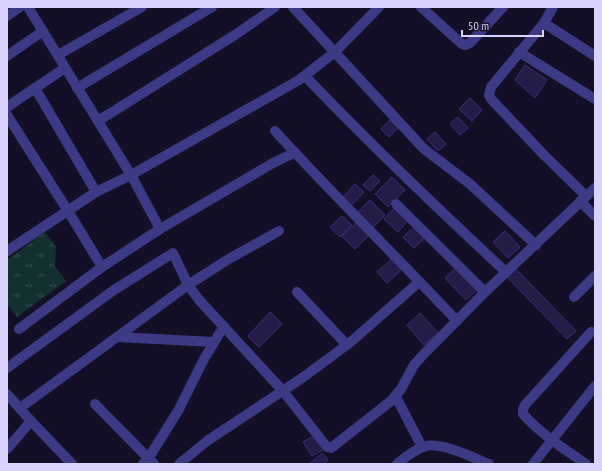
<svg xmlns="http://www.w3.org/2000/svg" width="602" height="471" font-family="'PT Sans Narrow',sans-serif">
<defs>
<pattern id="park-tufts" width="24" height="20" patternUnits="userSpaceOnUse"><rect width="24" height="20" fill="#12302f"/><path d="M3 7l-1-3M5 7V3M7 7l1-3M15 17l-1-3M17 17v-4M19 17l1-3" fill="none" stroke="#344d4e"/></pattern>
</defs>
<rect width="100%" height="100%" fill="#130f26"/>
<polygon fill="url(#park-tufts)" points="45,232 56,247 55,266 66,281 17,317 7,304 7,260"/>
<g fill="#241b47" stroke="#3b2d73">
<polygon points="525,65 547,80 535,98 515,80"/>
<polygon points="470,98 482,110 472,121 459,109"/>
<polygon points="458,117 468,128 460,135 450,124"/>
<polygon points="390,120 398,128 389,137 381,129"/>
<polygon points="435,132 446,144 438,151 427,139"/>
<polygon points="373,175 380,181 370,191 363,185"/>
<polygon points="392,177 405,190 388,207 375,194"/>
<polygon points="355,184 364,192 351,206 342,198"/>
<polygon points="370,200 385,215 372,228 357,213"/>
<polygon points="395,207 409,219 398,232 384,219"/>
<polygon points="342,216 352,225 340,237 330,227"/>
<polygon points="357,222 369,235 355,249 342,236"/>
<polygon points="416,225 427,236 414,248 403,237"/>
<polygon points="505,231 520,247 508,258 493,242"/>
<polygon points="393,258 403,268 387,283 377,272"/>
<polygon points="458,266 478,289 466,300 445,278"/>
<polygon points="514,267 576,331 567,339 505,275"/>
<polygon points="270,312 282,324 259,347 248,336"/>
<polygon points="420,313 438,333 424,345 407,325"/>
<polygon points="315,435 324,449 312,456 303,442"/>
<polygon points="322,453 328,460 324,464 309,464"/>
</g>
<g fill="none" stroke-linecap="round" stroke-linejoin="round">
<g stroke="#3d3a85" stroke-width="10">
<polyline points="28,7 131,175 160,229"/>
<polyline points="293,7 424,149 470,184 536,245"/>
<polyline points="421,7 462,44 465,45 470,43 503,7"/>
<polyline points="553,7 544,23 491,87 489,95 491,99 544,155 586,196"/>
<polyline points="7,16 20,7"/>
<polyline points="544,23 595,56"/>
<polyline points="519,52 595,99"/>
<polyline points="58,55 142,7"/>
<polyline points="7,56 43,31"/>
<path d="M305 76C370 144 437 208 506 272"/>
<polyline points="35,88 96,192"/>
<polyline points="77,88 212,7"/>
<polyline points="7,107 65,68"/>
<polyline points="7,115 68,211 102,267"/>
<polyline points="98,121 238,33 275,7"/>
<path d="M275 131C334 196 397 257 457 321"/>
<polyline points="580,201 595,216"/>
<polyline points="396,204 485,292"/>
<polyline points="7,251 96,192 131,175 299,80 335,52 379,7"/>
<polyline points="297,292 347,345"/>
<polyline points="574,297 595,276"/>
<polyline points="19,329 102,267 160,229 273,163 294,153"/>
<polyline points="117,337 214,342"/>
<polyline points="7,368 114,290 173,253 188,285 200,301 283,391 327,447 331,448 391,401 401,389 414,365 421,357 485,292 595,188"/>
<polyline points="7,394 31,421 72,464"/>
<polyline points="396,397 422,447"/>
<polyline points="95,404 154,464"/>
<polyline points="20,408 188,285 227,260 279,231"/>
<polyline points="7,449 31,421"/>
<polyline points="143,464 148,459 178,411 204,359 224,326"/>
<polyline points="179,464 207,441 302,378 332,356 353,340 419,282"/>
<path d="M397 464C406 457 415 449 426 446 441 442 474 458 489 464"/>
<polyline points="533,464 595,386"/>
<path d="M586 464C564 449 541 434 523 414V409L525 405 591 332"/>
</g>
</g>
<rect width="602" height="471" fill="none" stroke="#d9d4ff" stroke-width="16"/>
<path d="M462 30v6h81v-6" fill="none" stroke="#d9d4ff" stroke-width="2"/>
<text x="468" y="30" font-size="12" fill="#d9d4ff" stroke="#130f26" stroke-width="3" paint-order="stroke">50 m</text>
</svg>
